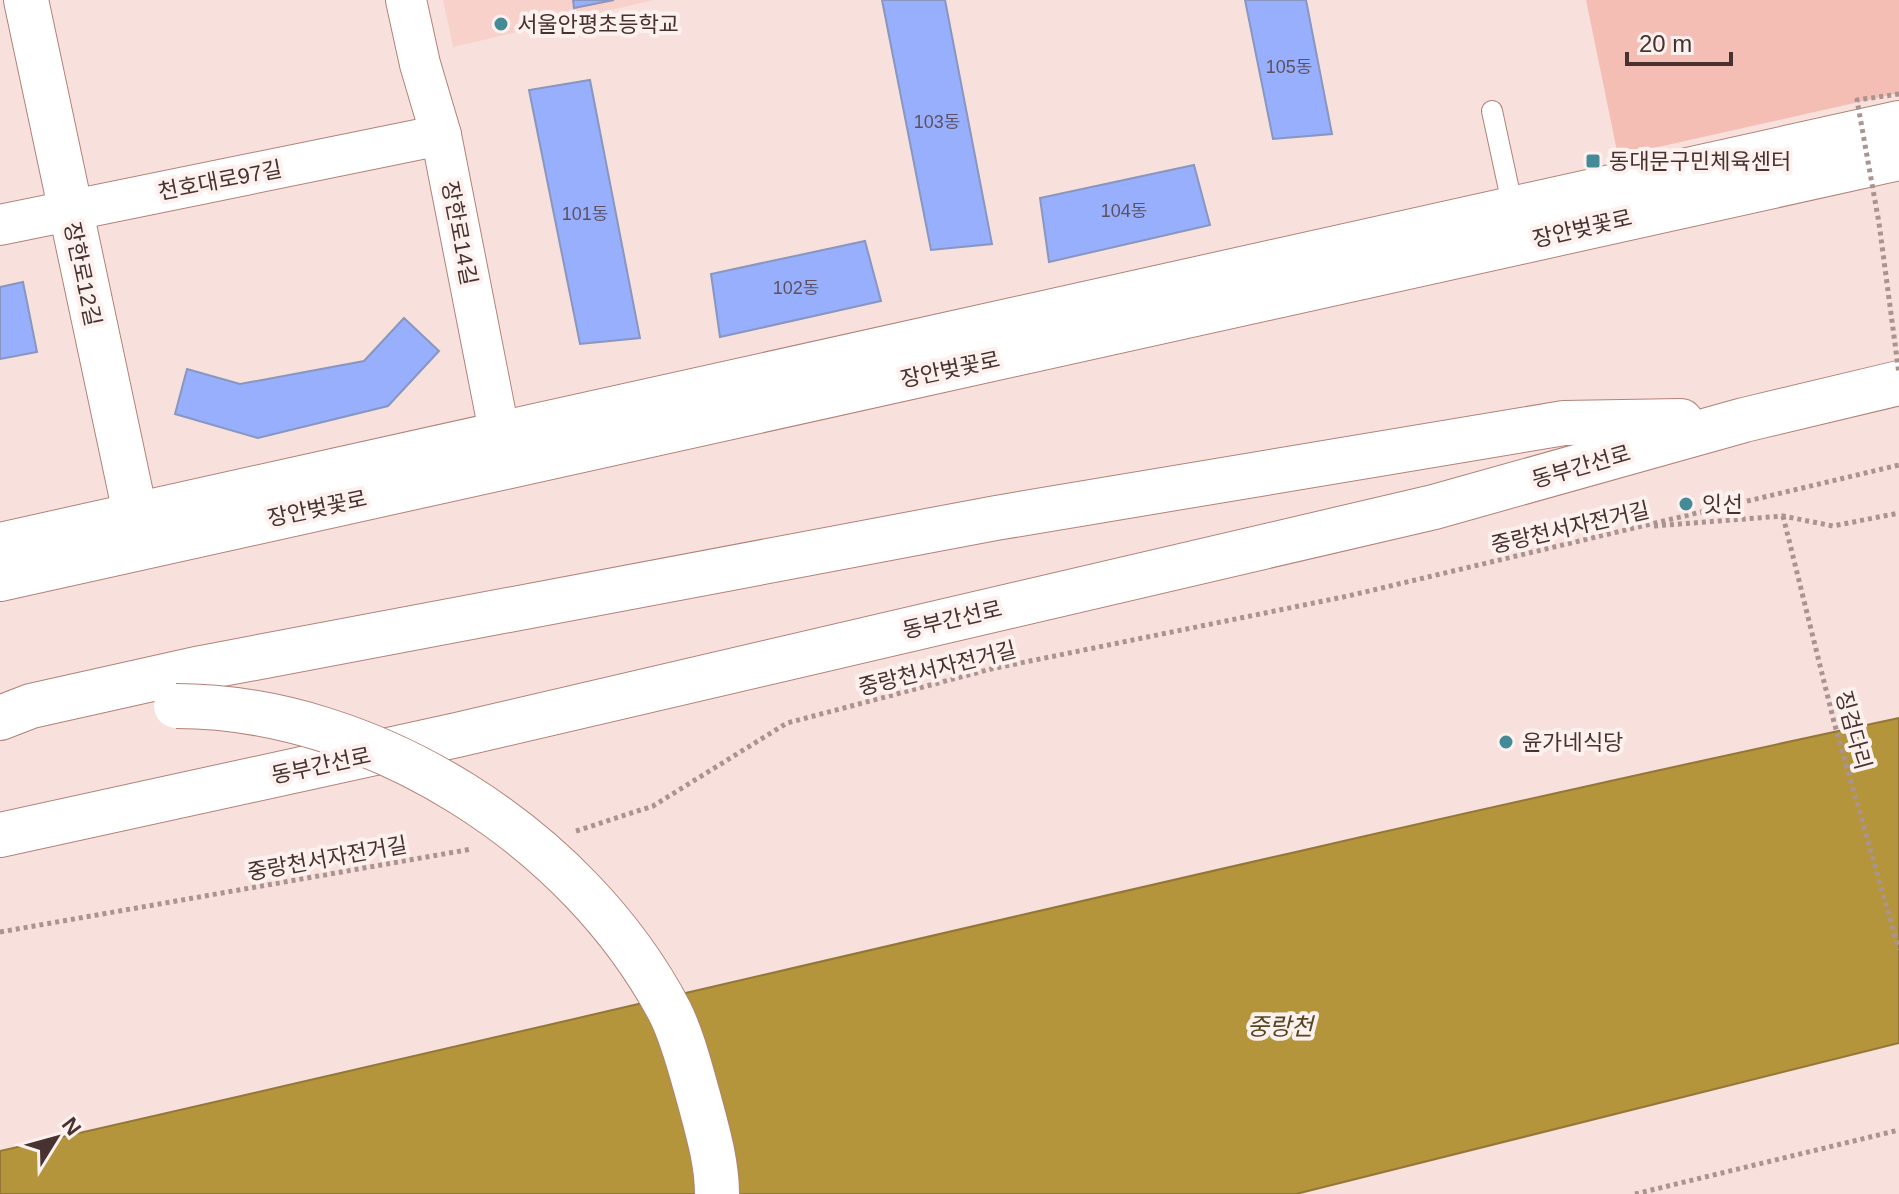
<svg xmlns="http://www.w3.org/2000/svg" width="1899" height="1194" font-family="Helvetica,'Noto Sans KR',sans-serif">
<rect width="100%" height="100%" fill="#f8e1dd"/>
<polygon fill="#f8d1ca" points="443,0 654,0 453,47"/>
<polygon fill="#f5beb4" points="1586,0 1899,0 1899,93 1618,156"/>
<path fill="#b4953b" stroke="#947737" stroke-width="2" d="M1899 718V1043L1296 1194H0V1151C633 1008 1264 854 1899 718Z"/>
<g fill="#97affc" stroke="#8896c0" stroke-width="2">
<polygon points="573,0 614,0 574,8"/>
<polygon points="882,0 945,0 992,244 931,250"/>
<polygon points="1245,0 1306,0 1332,134 1273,139"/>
<polygon points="590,80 640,338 580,344 529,90"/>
<polygon points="1194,165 1210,225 1049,262 1040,198"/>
<polygon points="865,241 881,301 720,337 711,274"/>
<polygon points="23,282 37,352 0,359 0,287"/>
<polygon points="404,318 439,351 388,406 258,438 175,414 187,369 240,384 364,361"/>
</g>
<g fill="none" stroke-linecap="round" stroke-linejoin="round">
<g stroke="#b38178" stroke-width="22">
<polyline id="lane" points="1492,111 1514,213"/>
</g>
<g stroke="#b38178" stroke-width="42">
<g id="street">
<polyline points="406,0 420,64 441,135 506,467"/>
<polyline points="0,225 441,135"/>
</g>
</g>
<g stroke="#b38178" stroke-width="46">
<g id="secondary">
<polyline points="26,0 141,541"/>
<polyline points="0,545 1899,123"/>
<polyline points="0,579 1899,158"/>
</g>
</g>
<g stroke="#b38178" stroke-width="46">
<g id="highway">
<polyline points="0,718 31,706 201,668 996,518 1564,423 1681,421"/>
<polyline points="0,835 457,735 1434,507 1744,420 1899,383"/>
</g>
</g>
<g stroke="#aa9490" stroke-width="5" stroke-dasharray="4 4" stroke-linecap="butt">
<polyline points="1783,516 1834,722 1899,950"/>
<polyline points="1654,526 1783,516 1833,526 1899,513"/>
<polyline points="576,831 653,806 787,723 991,669 1348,596 1899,465"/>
<polyline points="0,932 472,849"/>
<polyline points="1635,1194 1899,1130"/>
</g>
<use href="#lane" stroke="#fff" stroke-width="20"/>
<use href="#street" stroke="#fff" stroke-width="40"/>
<use href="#secondary" stroke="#fff" stroke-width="44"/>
<use href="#highway" stroke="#fff" stroke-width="44"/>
<g stroke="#b38178" stroke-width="46" stroke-linecap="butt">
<path id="highway-bridge" d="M176 706C372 706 579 838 670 1012 683 1038 691 1071 699 1099 707 1129 717 1162 717 1194"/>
</g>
<polyline stroke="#aa9490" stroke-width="5" stroke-dasharray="4 4" stroke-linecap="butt" points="1899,94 1857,100 1879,223 1899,374"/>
<use href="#highway-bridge" stroke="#fff" stroke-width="44"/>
</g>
<g fill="#458b97" stroke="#fdf1ef" stroke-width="3">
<circle cx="501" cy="24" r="8"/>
<rect x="1585" y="153" width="16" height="16" rx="4"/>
<circle cx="1686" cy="504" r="8"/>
<circle cx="1506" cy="742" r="8"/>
</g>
<g text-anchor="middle" stroke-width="8" stroke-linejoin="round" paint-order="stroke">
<g font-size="18" fill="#5c5162">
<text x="1289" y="73">105동</text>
<text x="937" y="128">103동</text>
<text x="1124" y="217">104동</text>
<text x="585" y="220">101동</text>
<text x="796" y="294">102동</text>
</g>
<g font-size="22" fill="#48322f" stroke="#fdf1ef" text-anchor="start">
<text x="517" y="32">서울안평초등학교</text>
<text x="1609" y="169">동대문구민체육센터</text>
<text x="1702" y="512">잇선</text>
<text x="1522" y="750">윤가네식당</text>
</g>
<g font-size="22" fill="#48322f" stroke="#fdf1ef">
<text transform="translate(220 180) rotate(-11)" y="8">천호대로97길</text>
<text transform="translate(1582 228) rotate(-13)" y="8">장안벚꽃로</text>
<text transform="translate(460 233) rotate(79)" y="8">장한로14길</text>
<text transform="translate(83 274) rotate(78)" y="8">장한로12길</text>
<text transform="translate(950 369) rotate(-12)" y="8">장안벚꽃로</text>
<text transform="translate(1581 466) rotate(-16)" y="8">동부간선로</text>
<text transform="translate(317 508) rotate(-12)" y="8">장안벚꽃로</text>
<text transform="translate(1570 527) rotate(-13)" y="8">중랑천서자전거길</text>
<text transform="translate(952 619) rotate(-13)" y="8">동부간선로</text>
<text transform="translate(937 668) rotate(-14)" y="8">중랑천서자전거길</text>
<text transform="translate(1854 730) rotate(75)" y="8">징검다리</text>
<text transform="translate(321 765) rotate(-12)" y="8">동부간선로</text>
<text transform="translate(327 858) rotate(-10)" y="8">중랑천서자전거길</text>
</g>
<g font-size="24" font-style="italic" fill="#534620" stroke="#fdf1ef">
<text x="1280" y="1035">중랑천</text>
</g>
</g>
<g transform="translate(56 1138) rotate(53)" stroke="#fdf1ef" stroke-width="6" paint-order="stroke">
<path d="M0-6L14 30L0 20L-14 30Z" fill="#48322f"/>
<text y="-12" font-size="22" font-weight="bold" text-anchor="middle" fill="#48322f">N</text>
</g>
<path d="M1627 52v12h104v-12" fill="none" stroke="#48322f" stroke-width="4"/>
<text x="1639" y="52" font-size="24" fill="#48322f" stroke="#fdf1ef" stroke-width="6" paint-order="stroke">20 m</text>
</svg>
